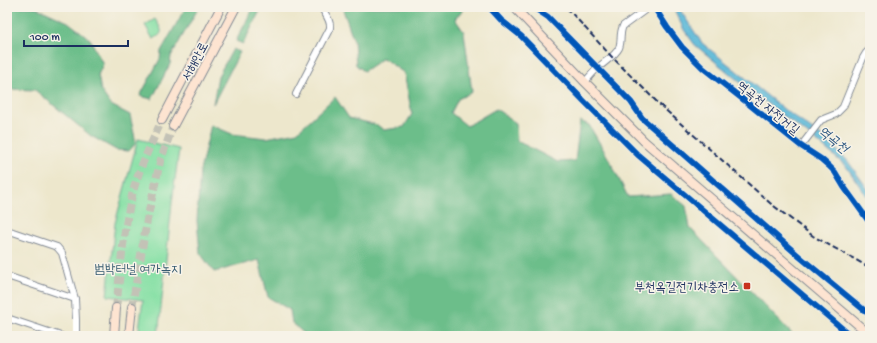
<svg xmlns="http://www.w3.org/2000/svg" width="877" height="343" font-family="'Gochi Hand','Poor Story',sans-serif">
<rect width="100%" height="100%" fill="#f7f3e8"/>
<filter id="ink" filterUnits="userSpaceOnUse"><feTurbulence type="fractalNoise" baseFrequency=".025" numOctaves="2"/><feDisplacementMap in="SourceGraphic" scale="8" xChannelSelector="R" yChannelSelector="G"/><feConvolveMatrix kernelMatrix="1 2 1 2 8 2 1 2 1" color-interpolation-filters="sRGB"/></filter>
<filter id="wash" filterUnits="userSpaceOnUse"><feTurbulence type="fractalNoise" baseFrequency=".012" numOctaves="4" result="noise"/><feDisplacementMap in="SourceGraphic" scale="16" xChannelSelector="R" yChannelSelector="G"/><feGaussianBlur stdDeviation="0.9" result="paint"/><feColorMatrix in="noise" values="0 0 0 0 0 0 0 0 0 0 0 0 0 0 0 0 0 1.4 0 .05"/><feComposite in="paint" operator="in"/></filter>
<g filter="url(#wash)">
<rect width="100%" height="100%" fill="#ede7cc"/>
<g fill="#86e0a5" stroke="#508882">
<path d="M155 19C161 29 166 33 153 39L145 25Z"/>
<polygon points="138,139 179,149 172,203 158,336 138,336 143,300 107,296 115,223"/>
</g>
<g fill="#6cbe8a" stroke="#447674">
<polygon points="7,7 35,7 68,22 90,39 103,64 98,75 101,91 111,105 130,115 136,143 129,151 116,150 91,136 35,90 7,89"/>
<polygon points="186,7 199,7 171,56 170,64 152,99 140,96 160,59 161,51"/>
<polygon points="254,7 262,7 243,44 236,41"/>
<polygon points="342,7 465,7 455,19 464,32 472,92 458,99 451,113 467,126 496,109 516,123 517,141 558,162 575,161 580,121 589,125 610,161 628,197 671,194 686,206 690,228 794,336 307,336 292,323 290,310 268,297 259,260 214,272 200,253 197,221 200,171 211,125 232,134 266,138 297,132 335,97 349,118 377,125 384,130 404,127 412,114 404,73 383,58 364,71 356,65 354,41"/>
<polygon points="233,49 240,52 213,104 218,76"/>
</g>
<polygon fill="#59b7d7" stroke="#3a739a" points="673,7 678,7 702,43 785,110 824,138 847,160 870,192 870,201 846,166 819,143 741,83 695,45 684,30"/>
</g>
<g filter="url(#ink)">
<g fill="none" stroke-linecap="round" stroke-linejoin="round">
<g stroke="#c3c2b6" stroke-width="8" stroke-dasharray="8 4" stroke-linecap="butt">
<polyline points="132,307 147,220 160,162 173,126"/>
<path d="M116 308C121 268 123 227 134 188 141 164 152 142 162 120"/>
</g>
<g stroke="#848b95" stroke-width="8">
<g id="minor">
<path d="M585 82C589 77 593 72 598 68 604 62 615 56 619 48 622 41 619 34 623 26L649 7"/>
<path d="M296 94 330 28C331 20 325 14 321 7"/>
<polyline points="801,146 821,120 836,114 843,107 863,58 866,53 870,49"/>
<polyline points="7,230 57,247 62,253 75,299 76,320 76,336"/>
<polyline points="7,276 75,299"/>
<polyline points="7,318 61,336"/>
</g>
</g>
<g stroke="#848b95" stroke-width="10">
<g id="secondary">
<polyline points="514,7 585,82 644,141 870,335"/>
<polyline points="162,120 221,7"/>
<polyline points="173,126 236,7"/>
<polyline points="114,336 116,308"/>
<polyline points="129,336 132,307"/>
</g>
</g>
<use href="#minor" stroke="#fff" stroke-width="6"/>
<use href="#secondary" stroke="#fde4d1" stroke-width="8"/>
<polyline stroke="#1b2f5e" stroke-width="2" stroke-dasharray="6 3" stroke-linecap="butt" points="566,7 611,56 660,105 770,203 813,236 865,265 870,267"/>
<g stroke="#f7f3e8" stroke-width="8">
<g id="cycleway">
<polyline points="489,7 501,20 521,36 584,101 638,155 851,336"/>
<polyline points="533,7 548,17 631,102 642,118 800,257 870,315"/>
<polyline points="654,7 667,27 682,47 703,68 745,101 801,146 821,159 829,166 835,172 844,187 870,223"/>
</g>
</g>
<use href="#cycleway" stroke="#0057b8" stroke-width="6"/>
</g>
</g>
<rect fill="#c8321e" stroke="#f7f3e8" stroke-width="1.5" x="743" y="282" width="8" height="8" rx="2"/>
<g text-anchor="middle" stroke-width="3" stroke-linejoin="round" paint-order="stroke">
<g font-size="13" fill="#1b2f5e" stroke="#f7f3e8">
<text transform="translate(194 61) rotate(-62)" y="5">서해안로</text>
<text transform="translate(769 107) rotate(39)" y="5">역곡천 자전거길</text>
</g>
<g font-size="13" fill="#365b70" stroke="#f7f3e8">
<text x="138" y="273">범박터널 여가녹지</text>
</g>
<g font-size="13" fill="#1b2f5e" stroke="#f7f3e8" text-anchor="end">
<text x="739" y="291">부천옥길전기차충전소</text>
</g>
<g font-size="14" font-style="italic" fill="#2e5882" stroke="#f7f3e8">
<text transform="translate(834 139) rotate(39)" y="5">역곡천</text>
</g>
</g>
<rect width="877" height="343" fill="none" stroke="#f7f3e8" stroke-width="24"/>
<path d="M24 40v6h104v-6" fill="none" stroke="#1b2f5e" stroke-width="2"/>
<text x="30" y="40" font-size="12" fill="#1b2f5e" stroke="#f7f3e8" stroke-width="3" paint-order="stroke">100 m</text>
</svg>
